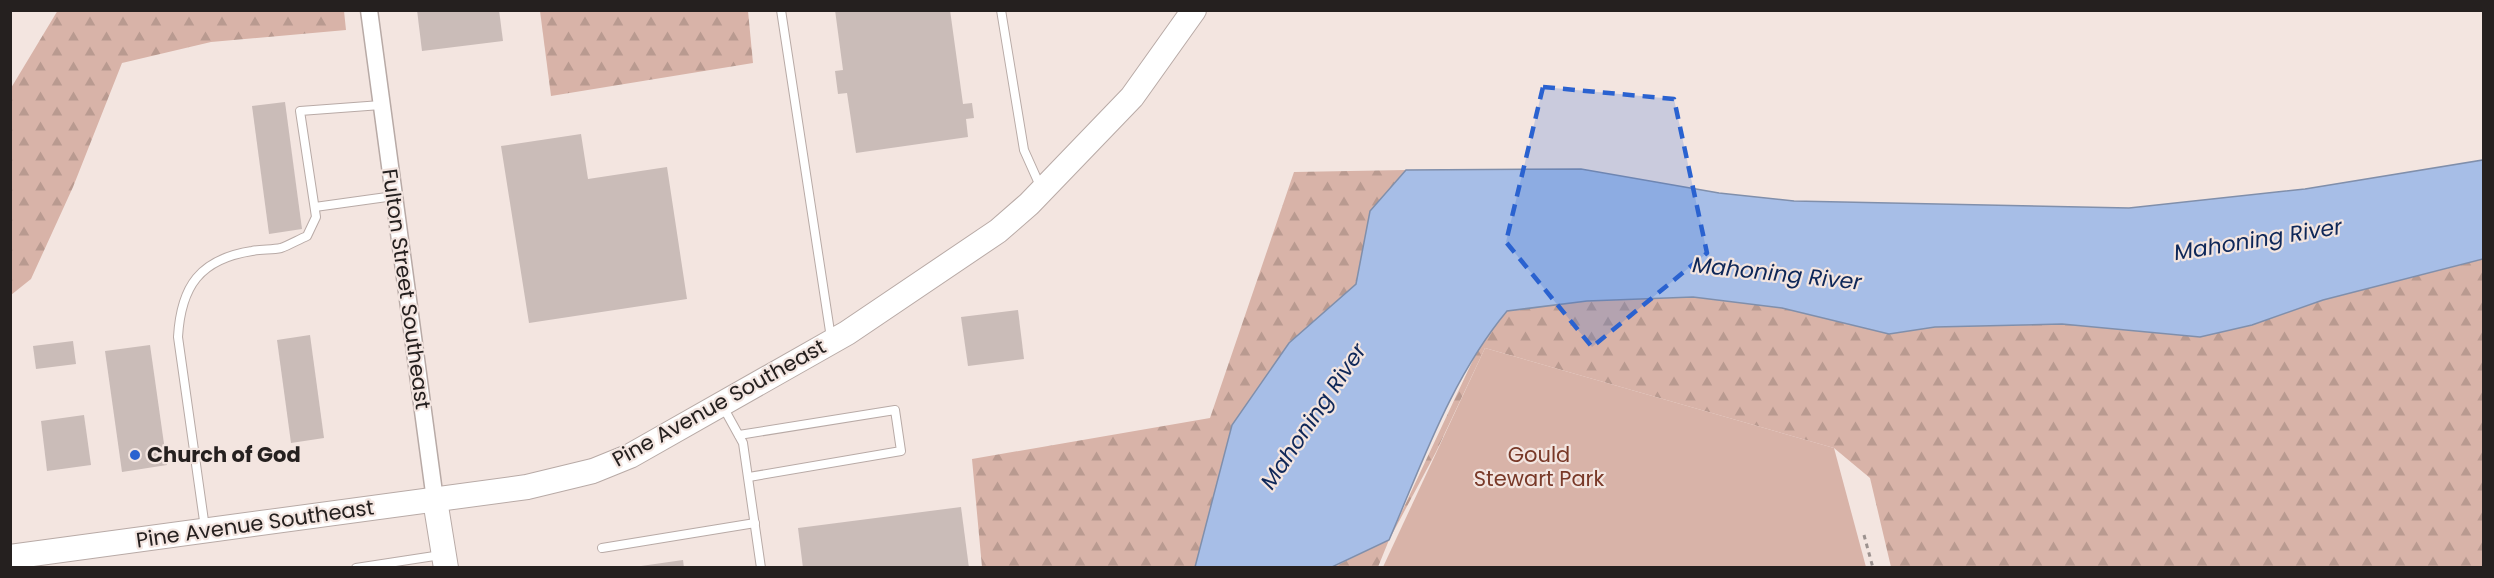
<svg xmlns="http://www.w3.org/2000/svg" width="2494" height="578" font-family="Poppins,sans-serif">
<defs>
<pattern id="forest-firs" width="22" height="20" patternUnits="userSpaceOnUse" patternTransform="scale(1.5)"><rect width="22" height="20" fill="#d8b3a8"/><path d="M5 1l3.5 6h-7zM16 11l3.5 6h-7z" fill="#b99a90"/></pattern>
</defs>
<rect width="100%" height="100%" fill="#f3e5e0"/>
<g fill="url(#forest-firs)">
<polygon points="58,10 344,11 346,30 211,42 122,63 73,187 31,279 11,295 11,88"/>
<polygon points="540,11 748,11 753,63 551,96"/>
<polygon points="1406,170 1374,206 1356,284 1289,343 1232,425 1195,567 982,567 972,459 1210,418 1294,172"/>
<polygon points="2483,259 2483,567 1891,567 1870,478 1834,448 1485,348 1436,452 1389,540 1378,567 1332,568 1389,539 1480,345 1507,311 1587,301 1693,297 1782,308 1889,334 1935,327 2062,324 2200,337 2252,325 2323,300"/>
</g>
<polygon fill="#d8b3a8" points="1485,348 1834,448 1866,567 1383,567"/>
<path fill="#a7bee7" stroke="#808fab" stroke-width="1.5" d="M2483 160V259L2323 300 2252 325 2200 337 2062 324 1935 327 1889 334 1782 308 1693 297 1587 301 1507 311C1452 377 1423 461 1389 540L1332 567H1195L1232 425 1289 343 1356 284 1370 211 1406 170 1581 169 1719 193 1794 201 2129 208 2305 189Z"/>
<g fill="#cabcb8">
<polygon points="417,10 499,10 503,41 422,51"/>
<polygon points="835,10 950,10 963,104 972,103 974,118 966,119 968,137 856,153 847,93 838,94 835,71 843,70"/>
<polygon points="285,102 302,229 269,234 252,106"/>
<polygon points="581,134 588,179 667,167 687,299 529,323 501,146"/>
<polygon points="1018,310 1024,359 968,366 961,317"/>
<polygon points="310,335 324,438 291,443 277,340"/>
<polygon points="73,341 76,364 36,369 33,346"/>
<polygon points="150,345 167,465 122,472 105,351"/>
<polygon points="84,415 91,465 47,471 41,421"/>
<polygon points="961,507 969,568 803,568 798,528"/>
<polygon points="683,560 684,568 641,568 641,566"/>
</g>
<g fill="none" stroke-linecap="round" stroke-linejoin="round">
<g stroke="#b8aaa6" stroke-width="10">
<g id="lane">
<polyline points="781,10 831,338"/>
<polyline points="1001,10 1024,150 1041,188"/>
<polyline points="315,207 394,196"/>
<polyline points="722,405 743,443 761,568"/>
<polyline points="739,435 895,410 901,451 749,477"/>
<path d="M205 528 178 337C181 286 200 259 252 251 262 249 272 250 281 248 289 245 298 240 307 236L316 217 300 111 381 105"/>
<polyline points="602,548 755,523"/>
<polyline points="356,568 441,555"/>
</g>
</g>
<g stroke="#b8aaa6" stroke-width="19">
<polyline id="street" points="369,10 435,500"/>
</g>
<g stroke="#b8aaa6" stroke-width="26">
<g id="secondary">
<polyline points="435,500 446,568"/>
<polyline points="10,557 527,487 593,471 630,456 847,333 998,231 1029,204 1132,97 1194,10"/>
</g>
</g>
<polyline stroke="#9c928f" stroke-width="3" stroke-dasharray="4.5 4.5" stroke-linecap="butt" points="1864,535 1873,568"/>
<use href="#lane" stroke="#fff" stroke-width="8"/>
<use href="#street" stroke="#fff" stroke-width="16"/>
<use href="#secondary" stroke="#fff" stroke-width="24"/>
</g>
<path fill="#2a62d0" fill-opacity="0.2" stroke="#2a62d0" stroke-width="4.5" stroke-dasharray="12 8" stroke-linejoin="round" d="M1543 87 1674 99 1707 253 1592 347 1506 242Z"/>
<circle fill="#2a62d0" stroke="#f3e5e0" stroke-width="2" cx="135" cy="455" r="6"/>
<g text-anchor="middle" stroke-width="4.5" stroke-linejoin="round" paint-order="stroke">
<g font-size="21" fill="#25201f" stroke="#f3e5e0">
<text transform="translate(406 289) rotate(82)" y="7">Fulton Street Southeast</text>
<text transform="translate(719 403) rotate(-29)" y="7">Pine Avenue Southeast</text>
<text transform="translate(255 524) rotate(-8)" y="7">Pine Avenue Southeast</text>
</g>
<g font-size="21" font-weight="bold" fill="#25201f" stroke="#f3e5e0" text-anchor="start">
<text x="147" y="462">Church of God</text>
</g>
<g font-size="21" fill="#793928" stroke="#f3e5e0">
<text x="1539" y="462">Gould<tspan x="1539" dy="24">Stewart Park</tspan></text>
</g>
<g font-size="22" font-style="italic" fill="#0e2758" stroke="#f3e5e0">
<text transform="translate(2258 239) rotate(-9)" y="8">Mahoning River</text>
<text transform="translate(1777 273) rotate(6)" y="8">Mahoning River</text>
<text transform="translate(1313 416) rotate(-56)" y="8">Mahoning River</text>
</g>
</g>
<rect width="2494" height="578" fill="none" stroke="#25201f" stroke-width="24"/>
</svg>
